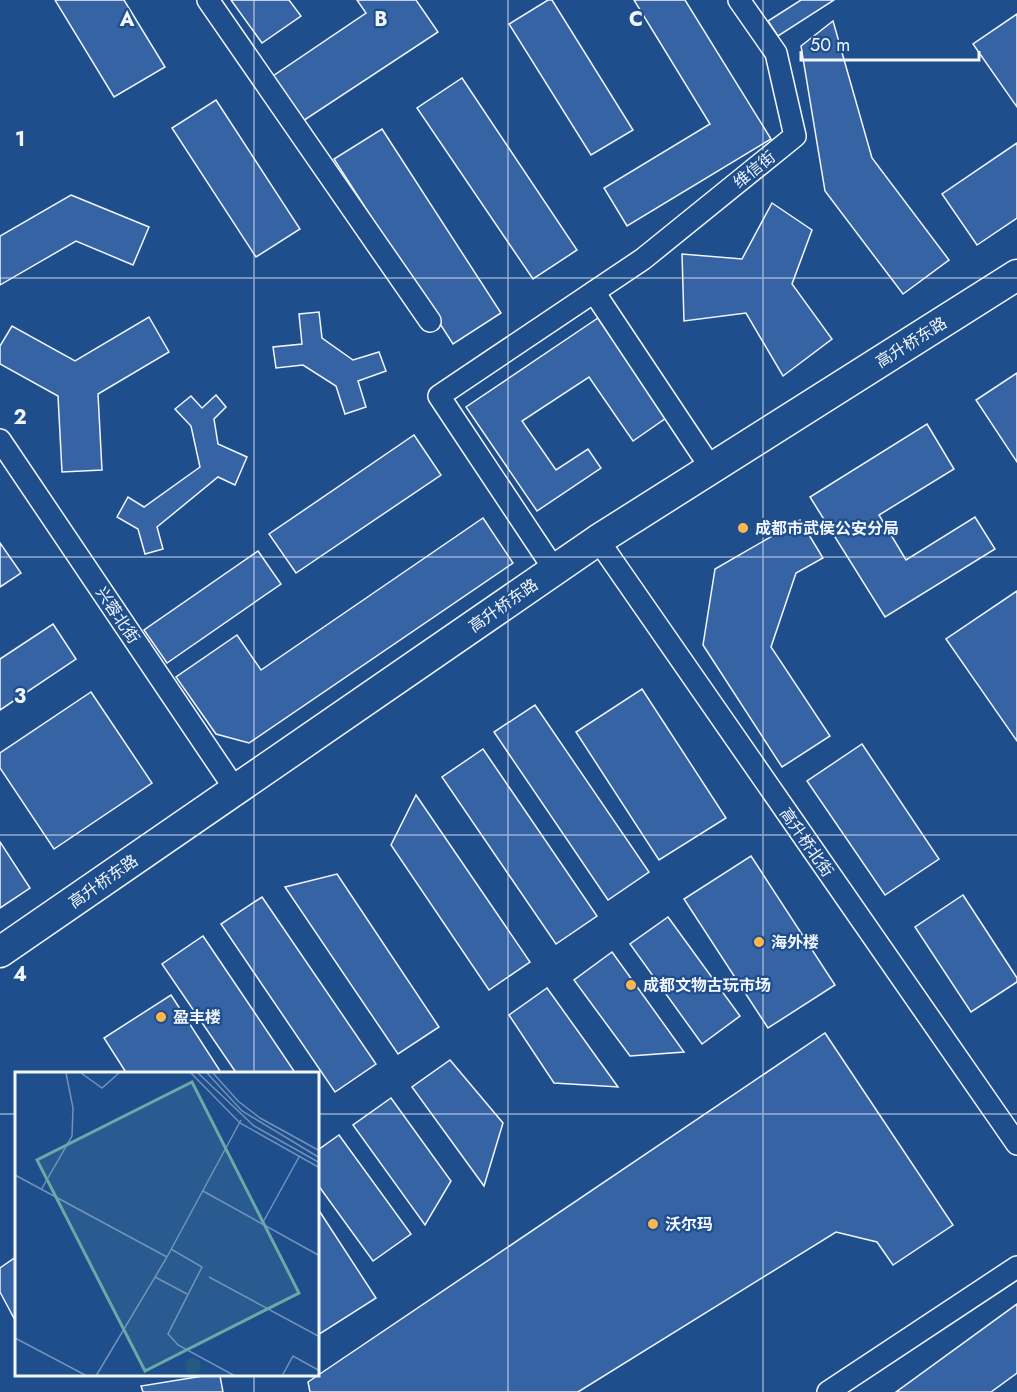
<svg xmlns="http://www.w3.org/2000/svg" width="1017" height="1392" font-family="Jost,'Noto Sans SC',sans-serif">
<rect width="100%" height="100%" fill="#1f4e8c"/>
<g fill="#3563a3" stroke="#f2f6ff" stroke-width="1.5">
<polygon points="55,0 124,0 165,67 114,97"/>
<polygon points="231,0 289,0 301,16 262,43"/>
<polygon points="357,0 416,0 438,32 303,121 273,76 366,13"/>
<polygon points="548,0 552,0 633,130 591,155 509,24"/>
<polygon points="634,0 685,0 771,139 627,226 604,188 710,124"/>
<polygon points="801,0 834,0 778,36 768,21"/>
<polygon points="1017,14 1017,107 973,44"/>
<polygon points="833,21 872,158 949,260 903,294 825,191 801,46"/>
<polygon points="462,78 577,250 533,279 417,108"/>
<polygon points="216,100 300,229 256,257 172,128"/>
<polygon points="382,129 501,313 453,344 334,159"/>
<polygon points="1017,143 1017,218 977,245 942,194"/>
<polygon points="71,195 149,227 133,265 76,241 0,285 0,236"/>
<polygon points="772,203 812,230 792,284 832,339 783,376 746,313 684,321 682,254 742,259"/>
<polygon points="319,312 322,338 353,360 379,352 386,371 358,381 366,407 345,414 336,386 303,365 276,368 273,347 302,344 299,314"/>
<polygon points="149,317 169,352 98,394 102,470 62,472 58,396 0,364 0,346 12,326 75,361"/>
<polygon points="598,318 666,418 633,441 589,377 522,421 556,470 588,449 601,468 537,511 466,407"/>
<polygon points="1017,373 1017,462 976,400"/>
<polygon points="216,395 226,407 214,419 218,444 247,457 235,485 218,477 157,527 163,549 145,554 138,529 117,517 128,497 144,507 200,467 191,426 175,409 191,396 202,408"/>
<polygon points="927,424 954,469 879,515 906,560 975,517 995,549 885,617 810,497"/>
<polygon points="414,435 441,475 296,573 269,534"/>
<polygon points="483,518 513,563 249,743 216,734 176,677 237,635 261,670"/>
<polygon points="800,520 823,558 796,573 771,647 830,736 782,767 703,645 715,569"/>
<polygon points="0,543 21,573 0,587"/>
<polygon points="258,551 281,584 167,663 144,630"/>
<polygon points="1017,591 1017,741 946,639"/>
<polygon points="53,624 76,659 0,710 0,659"/>
<polygon points="642,689 726,818 659,860 576,732"/>
<polygon points="91,692 152,783 54,849 0,768 0,753"/>
<polygon points="535,705 649,872 608,900 494,732"/>
<polygon points="862,744 939,859 885,895 807,781"/>
<polygon points="483,749 597,916 556,944 442,777"/>
<polygon points="416,795 530,962 489,990 391,845"/>
<polygon points="0,842 30,888 0,908"/>
<polygon points="751,856 835,985 768,1028 684,899"/>
<polygon points="337,874 439,1027 398,1054 285,887"/>
<polygon points="963,895 1017,978 1017,982 971,1012 915,927"/>
<polygon points="262,897 376,1064 335,1092 221,924"/>
<polygon points="668,917 740,1016 702,1044 630,944"/>
<polygon points="203,936 296,1074 237,1074 162,964"/>
<polygon points="612,952 684,1052 630,1056 574,980"/>
<polygon points="547,988 618,1087 554,1083 509,1015"/>
<polygon points="171,995 222,1074 127,1074 104,1038"/>
<polygon points="825,1033 953,1225 893,1265 877,1242 836,1232 578,1392 310,1392 308,1382"/>
<polygon points="450,1060 503,1123 484,1186 412,1087"/>
<polygon points="391,1098 451,1181 425,1225 353,1125"/>
<polygon points="339,1135 411,1234 373,1261 318,1185 318,1150"/>
<polygon points="318,1209 376,1298 318,1335"/>
<polygon points="16,1257 16,1322 0,1292 0,1268"/>
<polygon points="1017,1304 1017,1373 991,1392 896,1392"/>
<polygon points="203,1376 220,1376 223,1392 143,1392 141,1386"/>
</g>
<g fill="none" stroke-linecap="round" stroke-linejoin="round">
<g stroke="#f2f6ff" stroke-width="24">
<g id="street">
<polyline points="208,0 430,321"/>
<polyline points="594,292 711,468"/>
<polyline points="0,440 235,789"/>
<polyline points="598,540 1017,1144"/>
<polyline points="554,569 439,396 643,259 795,136 776,53 739,0"/>
<polyline points="828,1392 1017,1267"/>
</g>
</g>
<g stroke="#f2f6ff" stroke-width="33">
<polyline id="secondary" points="0,952 598,540 1017,275"/>
</g>
<use href="#street" stroke="#1f4e8c" stroke-width="21"/>
<use href="#secondary" stroke="#1f4e8c" stroke-width="30"/>
</g>
<path fill="none" stroke="#f2f6ff" stroke-width="1.5" stroke-opacity="0.55" d="M254 0V1074M508 0V1392M763 0V1392M0 278H1017M0 557H1017M0 835H1017M0 1114H16M318 1114H1017M254 1376V1392"/>
<g fill="#ffb74d" stroke="#1f4e8c" stroke-width="2">
<circle cx="743" cy="528" r="6"/>
<circle cx="759" cy="942" r="6"/>
<circle cx="631" cy="985" r="6"/>
<circle cx="161" cy="1017" r="6"/>
<circle cx="653" cy="1224" r="6"/>
</g>
<g text-anchor="middle" stroke-width="4.5" stroke-linejoin="round" paint-order="stroke">
<g font-size="16" fill="#f2f6ff" stroke="#1f4e8c">
<text transform="translate(754 169) rotate(-39)" y="6">维信街</text>
<text transform="translate(911 342) rotate(-32)" y="6">高升桥东路</text>
<text transform="translate(503 605) rotate(-35)" y="6">高升桥东路</text>
<text transform="translate(118 615) rotate(56)" y="6">兴蓉北街</text>
<text transform="translate(807 842) rotate(55)" y="6">高升桥北街</text>
<text transform="translate(103 881) rotate(-35)" y="6">高升桥东路</text>
</g>
<g font-size="16" font-weight="bold" fill="#f2f6ff" stroke="#1f4e8c" text-anchor="start">
<text x="755" y="534">成都市武侯公安分局</text>
<text x="771" y="948">海外楼</text>
<text x="643" y="991">成都文物古玩市场</text>
<text x="173" y="1023">盈丰楼</text>
<text x="665" y="1230">沃尔玛</text>
</g>
</g>
<g transform="translate(15 1072)">
<rect width="304" height="304" fill="#1f4e8c"/>
<path d="M170 294a8 8 0 1 1 16 0a8 8 0 1 1-16 0Z" fill="#245a82"/>
<path fill="none" stroke="#7391ba" stroke-width="1.5" d="M66 1 87 16 104 1M176 1 225 51 305 96M183 1 239 54 305 91M192 1 227 39 305 86M198 1 223 29 245 46 305 79M0 103 152 185M26 118 57 64 58 36 51 1M188 119 305 184M247 152 284 85M156 177 187 195 153 262 163 273 220 304M140 205 172 222M194 205 305 265M0 266 72 304M81 304 152 185 226 48M267 304 278 284 305 299"/>
<path fill="#6aa9a8" fill-opacity="0.15" stroke="#6aa9a8" stroke-width="3" d="M177 10 284 221 130 299 22 88Z"/>
<rect width="304" height="304" fill="none" stroke="#f2f6ff" stroke-width="3"/>
</g>
<g font-size="20" text-anchor="middle" font-weight="bold" fill="#f2f6ff" stroke="#1f4e8c" stroke-width="4.5" stroke-linejoin="round" paint-order="stroke">
<text x="127" y="26">A</text>
<text x="381" y="26">B</text>
<text x="636" y="26">C</text>
<text x="20" y="146">1</text>
<text x="20" y="424">2</text>
<text x="20" y="703">3</text>
<text x="20" y="981">4</text>
</g>
<path d="M801 51v9h178v-9" fill="none" stroke="#f2f6ff" stroke-width="3"/>
<text x="810" y="51" font-size="18" fill="#f2f6ff" stroke="#1f4e8c" stroke-width="4.5" paint-order="stroke">50 m</text>
</svg>
